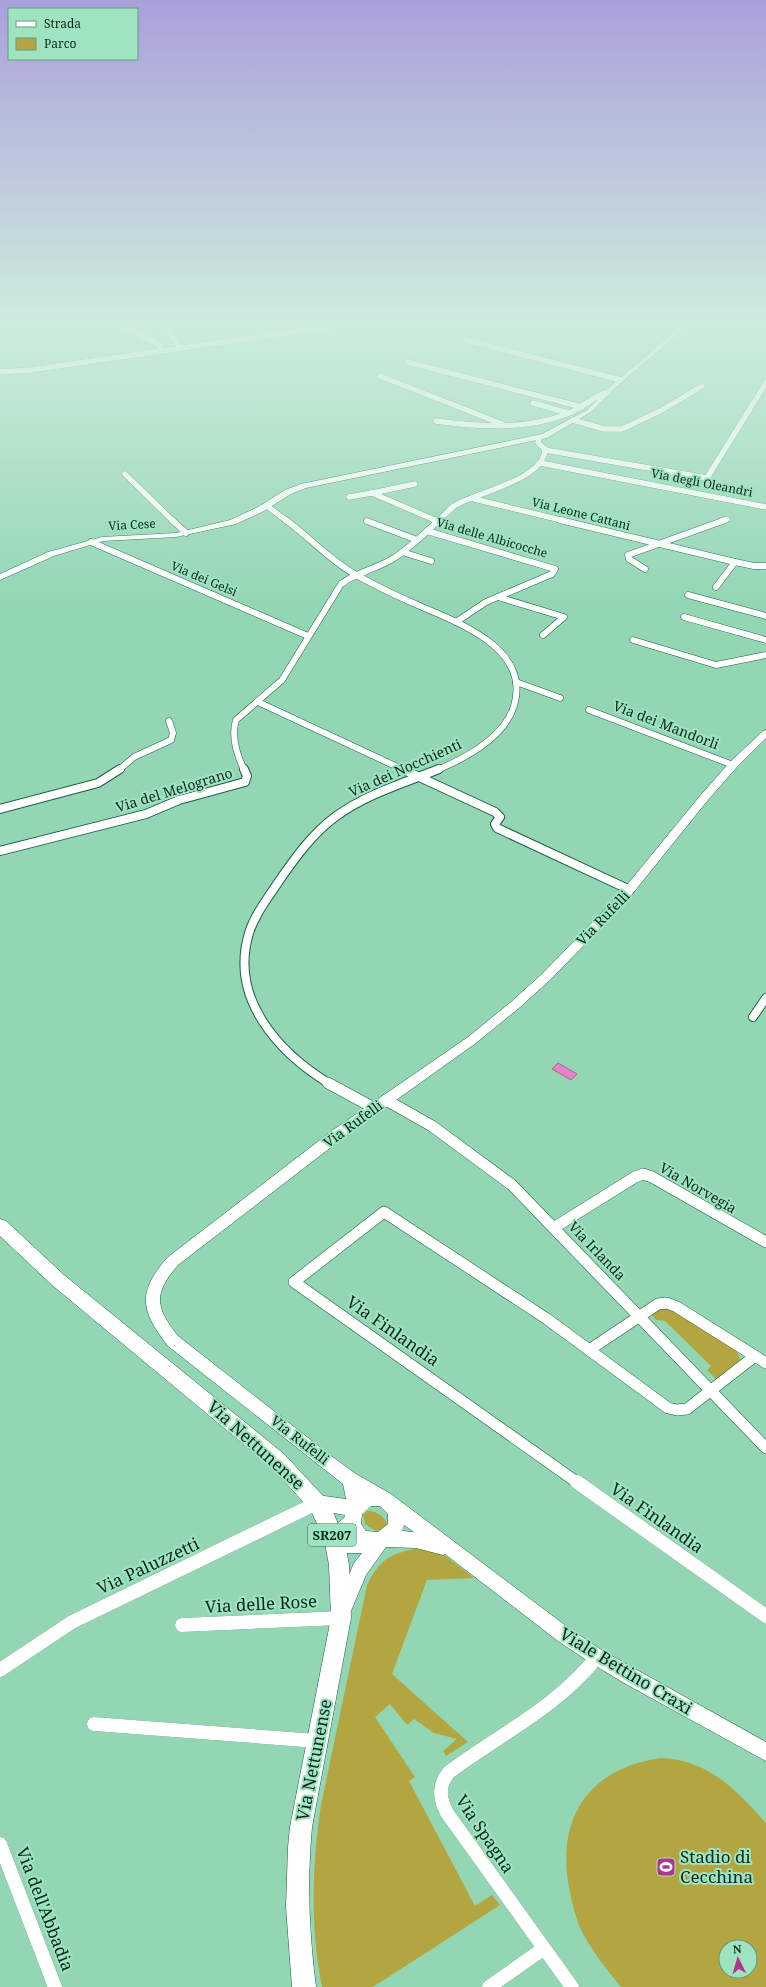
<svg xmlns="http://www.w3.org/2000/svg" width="766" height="1987" font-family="'Noto Serif',serif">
<rect width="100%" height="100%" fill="#93d6b4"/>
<g fill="#b3a641" fill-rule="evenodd">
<polygon points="668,1308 735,1350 739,1355 740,1360 716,1379 707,1370 711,1366 665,1321 656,1320 651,1314 659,1309"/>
<path d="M367 1511C375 1510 388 1517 387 1527 377 1534 374 1530 365 1524L363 1515Z"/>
<path d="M422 1548 443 1554 474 1578 427 1580 392 1674 468 1742 446 1756 443 1751 457 1739 434 1733 414 1719 407 1725 390 1704 375 1717 415 1777 409 1781 475 1906 492 1895 500 1905 373 1987H322C310 1927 312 1865 321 1805L367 1585C380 1558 393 1552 422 1548Z"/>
<path d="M661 1758C709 1760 735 1789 766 1823V1987H621C607 1970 593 1952 582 1932 575 1917 571 1899 568 1882 558 1813 592 1768 661 1758ZM726 1947H750V1971H726Z"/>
</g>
<polygon fill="#ea81c5" stroke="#a76692" points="558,1063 577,1074 571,1080 552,1069"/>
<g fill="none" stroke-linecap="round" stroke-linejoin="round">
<g stroke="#196043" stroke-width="6">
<g id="street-far4">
<polyline points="118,324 158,344 160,347 159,352"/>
<polyline points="177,324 167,328 181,349"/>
<polyline points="466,340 621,380"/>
<polyline points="407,362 582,407"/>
<polyline points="0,372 30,370 350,324"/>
<polyline points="380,376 502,424"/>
<polyline points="533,403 568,413"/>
<polyline points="573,420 604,429 622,429 662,410 702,386"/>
<path d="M436 421C479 427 526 430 567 414 582 408 593 396 608 392"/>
<polyline points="545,450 707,478 766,383"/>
<polyline points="540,463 766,507"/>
<polyline points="125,474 173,521"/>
<polyline points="415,484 372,493 437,521"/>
<polyline points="349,497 372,493"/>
<polyline points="474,499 565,521"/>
<polyline points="267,506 287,521"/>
<path d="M438 521C443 516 449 510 454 506 474 493 545 480 545 449L538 443 539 439"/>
<polyline points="722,521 727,519"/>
</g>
</g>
<g stroke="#196043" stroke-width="7">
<g id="street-far3">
<polyline points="172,520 186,533"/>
<path d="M286 520C310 538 332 562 358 576 378 587 399 597 420 606 461 624 531 649 514 706 504 738 466 758 437 770"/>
<polyline points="434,520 437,521"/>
<polyline points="560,520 735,562 754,566 766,566"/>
<polyline points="367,521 417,540"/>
<polyline points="427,531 555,569 552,574 486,602 456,622"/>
<polyline points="91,542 308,636"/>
<polyline points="402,552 431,561"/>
<polyline points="645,569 629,559 628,555 725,520"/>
<polyline points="716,587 735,562"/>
<polyline points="688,595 766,616"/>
<polyline points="498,597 564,617 543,635"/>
<polyline points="684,617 766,640"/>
<polyline points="633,640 716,665 766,655"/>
<polyline points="516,682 560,698"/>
<polyline points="258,702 404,770"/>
<polyline points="589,710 733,765"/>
<polyline points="119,770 134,757 171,740 173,733 169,721"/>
<path d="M244 770C237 755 231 736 236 720L282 680 341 584C357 572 377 569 394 558 410 548 425 533 439 520"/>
</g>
</g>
<g stroke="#196043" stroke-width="10">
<g id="street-far2">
<polyline points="402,769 495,812 500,817 495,824 497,828 630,890"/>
<polyline points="0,809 98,783 120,769"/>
<polyline points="0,851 146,814 179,800 245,782 247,776 244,769"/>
<polyline points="753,1017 766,998"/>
<path d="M330 1084C279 1053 229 999 249 933 255 914 268 898 279 881 295 858 312 834 335 817 366 794 404 783 439 769"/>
</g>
</g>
<g stroke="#196043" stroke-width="12">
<g id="street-far1">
<polyline points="328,1083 374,1108"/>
<polyline points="386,1100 432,1126 512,1185 766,1448"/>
<polyline points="555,1227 635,1177 643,1174 652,1177 766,1242"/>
<polyline points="589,1350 658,1304 667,1303 677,1307 766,1363"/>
<polyline points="578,1483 294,1282 384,1212 547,1319 668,1408 677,1410 687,1409 755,1356"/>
</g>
</g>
<g stroke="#196043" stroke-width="14">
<g id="street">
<polyline points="577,1482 766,1616"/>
<polyline points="182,1625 341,1618"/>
<polyline points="0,1670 72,1622 317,1503"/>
<polyline points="94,1724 317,1741"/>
<polyline points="0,1844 55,1987"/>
<polyline points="489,1987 543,1949"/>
<path d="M572 1987 447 1813C439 1798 438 1785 449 1772 500 1734 556 1708 597 1657"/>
</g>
</g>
<g stroke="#196043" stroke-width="1">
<g id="secondary">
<polygon points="683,324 690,324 615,388 591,412 547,438 306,488 291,494 264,511 236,524 176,537 103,541 54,556 0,580 0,574 48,552 102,537 176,533 230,520 258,507 285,490 301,484 542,434 587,410 611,386"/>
<path d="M766 730V738L737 767 708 800 625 903 550 980 519 1008 476 1043 343 1138 178 1265C153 1294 155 1307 178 1336L330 1455 356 1474 391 1494 570 1629 603 1651 766 1742V1761L624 1683 591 1663 558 1641 445 1554 443 1555 416 1548 386 1547 366 1575 351 1611 345 1614 339 1611 336 1605 354 1563 362 1553H336L330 1551 326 1538 328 1532 344 1518 345 1515 311 1509 309 1503 311 1497 317 1495 346 1499 343 1484 168 1346C140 1310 137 1292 168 1257L333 1130 468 1037 511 1002 542 974 617 897 700 796 729 763 763 731ZM371 1506H380L388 1514V1524L378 1532 366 1531 361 1524 362 1514ZM404 1525 414 1532 402 1531Z"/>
</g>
</g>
<g stroke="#196043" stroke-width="1">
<path id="primary" d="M0 1219 6 1221 64 1275 284 1454 324 1497 334 1514 344 1538 349 1565 351 1618 312 1827C307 1881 309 1933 316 1987H292L286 1907 288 1847 290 1827 331 1618 329 1565 324 1538 310 1509 270 1466 52 1285 0 1236Z"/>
</g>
<use href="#street-far4" stroke="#fff" stroke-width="5.5"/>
<use href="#street-far3" stroke="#fff" stroke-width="6"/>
<use href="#street-far2" stroke="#fff" stroke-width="8"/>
<use href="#street-far1" stroke="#fff" stroke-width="11"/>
<use href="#street" stroke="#fff" stroke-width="14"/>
<use href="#secondary" fill="#fff" fill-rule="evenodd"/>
<use href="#primary" fill="#fff" fill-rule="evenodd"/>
</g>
<linearGradient id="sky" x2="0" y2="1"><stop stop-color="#a9a0da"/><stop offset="0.54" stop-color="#ceeddd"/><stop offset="1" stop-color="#ceeddd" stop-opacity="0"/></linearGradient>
<rect width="766" height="602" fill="url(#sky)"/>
<defs>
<g id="stadium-square" transform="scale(1)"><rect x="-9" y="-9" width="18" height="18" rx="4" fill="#ae358a" stroke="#9fe4c1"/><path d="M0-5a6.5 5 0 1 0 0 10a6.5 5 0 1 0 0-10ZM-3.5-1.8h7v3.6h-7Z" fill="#fff"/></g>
</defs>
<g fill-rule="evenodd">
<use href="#stadium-square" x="666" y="1867"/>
</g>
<g text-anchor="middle" stroke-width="4" stroke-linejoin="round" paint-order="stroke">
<g font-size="12" fill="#0c281b" stroke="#9fe4c1">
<text transform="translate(702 483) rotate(11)" y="4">Via degli Oleandri</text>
<text transform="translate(581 514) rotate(14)" y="4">Via Leone Cattani</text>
<text transform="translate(132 525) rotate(-3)" y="4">Via Cese</text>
<text transform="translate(492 538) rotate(16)" y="4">Via delle Albicocche</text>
<text transform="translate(204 579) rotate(23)" y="4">Via dei Gelsi</text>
</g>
<rect fill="#9fe4c1" stroke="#38604d" stroke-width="1" x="308" y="1524" width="48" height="22" rx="3"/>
<g font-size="13" font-weight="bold" fill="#0c281b">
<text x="332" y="1540">SR207</text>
</g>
<g font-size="14" fill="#0c281b" stroke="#9fe4c1">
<text transform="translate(666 725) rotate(21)" y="5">Via dei Mandorli</text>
<text transform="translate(405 768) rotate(-24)" y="5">Via dei Nocchienti</text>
<text transform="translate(174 790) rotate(-17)" y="5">Via del Melograno</text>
<text transform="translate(603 918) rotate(-46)" y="5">Via Rufelli</text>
<text transform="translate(353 1124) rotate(-36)" y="5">Via Rufelli</text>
<text transform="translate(698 1188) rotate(30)" y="5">Via Norvegia</text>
<text transform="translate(597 1251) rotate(46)" y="5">Via Irlanda</text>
<text transform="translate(300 1440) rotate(38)" y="5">Via Rufelli</text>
</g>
<g font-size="17" fill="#0c281b" stroke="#9fe4c1">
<text transform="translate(393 1331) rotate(35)" y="6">Via Finlandia</text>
<text transform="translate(256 1445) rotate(42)" y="6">Via Nettunense</text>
<text transform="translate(657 1518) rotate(35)" y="6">Via Finlandia</text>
<text transform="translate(148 1566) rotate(-25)" y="6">Via Paluzzetti</text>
<text transform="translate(261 1604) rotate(-3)" y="6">Via delle Rose</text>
<text transform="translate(626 1671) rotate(31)" y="6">Viale Bettino Craxi</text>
<text transform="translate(314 1760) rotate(-79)" y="6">Via Nettunense</text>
<text transform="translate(485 1834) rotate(56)" y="6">Via Spagna</text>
<text transform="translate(45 1909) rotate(69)" y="6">Via dell'Abbadia</text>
</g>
<g font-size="17" fill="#0c281b" stroke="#9fe4c1" text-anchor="start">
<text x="680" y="1863">Stadio di<tspan x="680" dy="20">Cecchina</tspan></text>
</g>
</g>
<rect x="8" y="8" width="130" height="52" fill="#9fe4c1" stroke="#64997f"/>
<rect x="16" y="21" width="20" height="6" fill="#ffffff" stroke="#64997f"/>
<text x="44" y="28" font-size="12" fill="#0c281b">Strada</text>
<rect x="16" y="38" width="20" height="12" fill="#b3a641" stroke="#64997f"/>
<text x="44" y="48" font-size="12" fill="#0c281b">Parco</text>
<g transform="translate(738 1959) rotate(355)"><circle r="19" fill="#9fe4c1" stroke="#64997f"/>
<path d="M0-3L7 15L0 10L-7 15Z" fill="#ae358a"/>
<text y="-6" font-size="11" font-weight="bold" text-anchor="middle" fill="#0c281b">N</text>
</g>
</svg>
